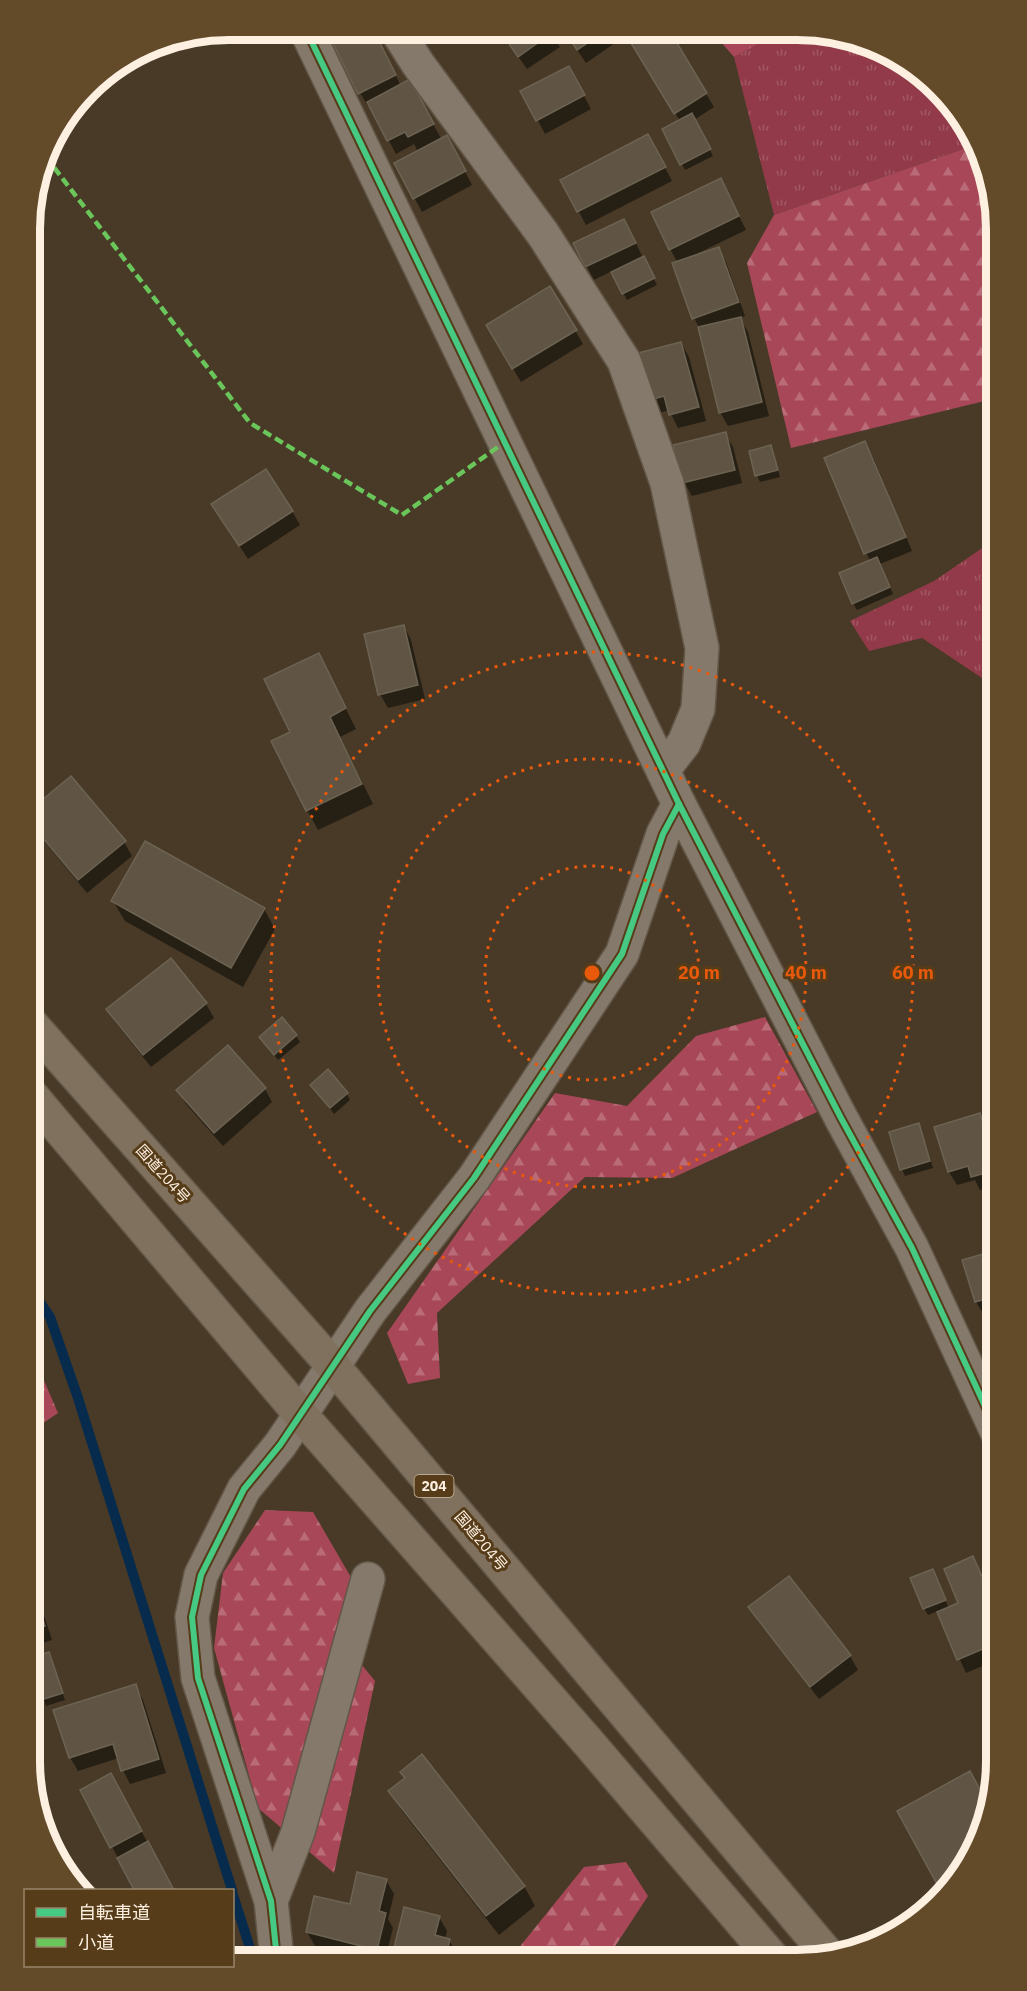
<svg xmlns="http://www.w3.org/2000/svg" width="1027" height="1991" font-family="'IBM Plex Sans','Noto Sans JP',sans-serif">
<defs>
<pattern id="grass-tufts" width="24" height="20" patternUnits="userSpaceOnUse" patternTransform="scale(1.5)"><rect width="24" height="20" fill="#923a49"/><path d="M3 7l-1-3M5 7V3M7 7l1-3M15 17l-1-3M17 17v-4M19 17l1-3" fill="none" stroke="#a25763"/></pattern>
<pattern id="forest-firs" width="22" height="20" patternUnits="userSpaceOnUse" patternTransform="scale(1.5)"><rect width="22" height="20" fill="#a84757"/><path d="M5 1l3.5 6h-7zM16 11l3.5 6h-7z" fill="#b96b77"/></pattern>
</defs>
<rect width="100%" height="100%" fill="#483a27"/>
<g fill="url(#grass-tufts)">
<polygon points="779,33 836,34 929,79 946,106 969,147 774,215 734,57"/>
<polygon points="997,538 997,688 922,638 869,651 850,621 934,581"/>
</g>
<g fill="url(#forest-firs)">
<polygon points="713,33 779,33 734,57"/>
<polygon points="969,147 997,247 997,398 791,448 747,263 774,215"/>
<polygon points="765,1017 817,1112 672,1178 585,1177 437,1313 440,1378 408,1384 387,1333 555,1093 627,1106 696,1036"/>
<polygon points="30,1348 58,1413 30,1432"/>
<polygon points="265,1510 313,1512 352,1579 357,1659 375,1681 334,1873 258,1808 214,1648 223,1573"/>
<polygon points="626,1862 648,1896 606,1960 509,1960 584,1867"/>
</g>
<g fill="#0007">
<polygon points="329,31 373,31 401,86 417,95 442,140 454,151 472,185 422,212 396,164 418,152 414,144 396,154 370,105 368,106 360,93"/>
<polygon points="501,32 551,32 560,47 527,69"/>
<polygon points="565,32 631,32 586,63"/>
<polygon points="650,33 669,33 714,107 694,120 713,156 685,170 664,129 680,121 633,43"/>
<polygon points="576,81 591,109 545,134 523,92"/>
<polygon points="655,149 672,181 586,225 562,180"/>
<polygon points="728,194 746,230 692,256 693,258 718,248 726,262 745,316 740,318 748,332 769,416 728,426 720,412 700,329 694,318 674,264 678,263 670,249"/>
<polygon points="631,234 657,285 627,300 612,271 594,280 575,244"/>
<polygon points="550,288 583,344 521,382 488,326"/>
<polygon points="681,343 689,357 706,421 678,428 669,410 659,413 651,399"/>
<polygon points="725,434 733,447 742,483 692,496 684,482"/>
<polygon points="865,443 873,457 912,551 880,564 893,594 857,610 853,603 870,561 826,459"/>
<polygon points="770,447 774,454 780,477 760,482 757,475"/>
<polygon points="292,511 300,525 248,559 221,518"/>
<polygon points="404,626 411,640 425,699 388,708 380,694"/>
<polygon points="329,675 356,729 340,737 373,804 318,830 307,810 292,733"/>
<polygon points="31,811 124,842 132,856 87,893 34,829 31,824"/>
<polygon points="113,901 264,909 275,929 243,987 125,921"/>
<polygon points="170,960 206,1004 214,1018 151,1067 116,1023 108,1010"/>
<polygon points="296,1036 300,1042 278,1060 261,1037"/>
<polygon points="312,1085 347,1094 350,1100 334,1114"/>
<polygon points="265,1089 272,1102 223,1146 186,1104 178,1090"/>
<polygon points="979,1115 987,1128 997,1162 997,1185 980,1190 975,1180 957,1185 949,1172 936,1128"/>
<polygon points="919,1125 933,1168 905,1176 902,1169"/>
<polygon points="997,1251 997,1311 984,1315 976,1302"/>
<polygon points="972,1558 992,1598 997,1596 997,1660 966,1673 938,1611 928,1615 924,1608 936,1577 949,1609 960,1604"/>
<polygon points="30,1572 52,1640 30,1647"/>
<polygon points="789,1578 850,1656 858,1670 819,1699 758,1621 750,1608"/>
<polygon points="49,1654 65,1700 46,1706 30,1660"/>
<polygon points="135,1686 143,1700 166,1773 130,1784 123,1770 119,1758 78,1771 70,1757"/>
<polygon points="969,1773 989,1807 982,1837 956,1883 944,1894"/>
<polygon points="118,1789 155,1856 173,1890 136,1890 112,1847"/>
<polygon points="390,1791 524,1886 535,1906 499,1935 402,1811"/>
<polygon points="386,1880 394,1894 388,1919 393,1928 385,1960 373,1960 315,1946 307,1932 351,1906"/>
<polygon points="439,1917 447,1931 445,1939 449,1940 457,1954 455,1960 397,1960 394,1955"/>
</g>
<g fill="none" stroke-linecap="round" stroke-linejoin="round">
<g stroke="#062b4d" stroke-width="10">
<polyline points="31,1289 50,1317 78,1398 232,1890"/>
<polyline points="232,1892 249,1945 249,1959"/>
</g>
</g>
<g fill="#605545" stroke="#6c6352" stroke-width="1.5">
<polygon points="327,31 374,31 396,75 358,94"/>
<polygon points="501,32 553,32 518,57"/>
<polygon points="565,32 604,32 577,50"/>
<polygon points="648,33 671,33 707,93 674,114 631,43"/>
<polygon points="569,66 585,95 536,121 520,91"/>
<polygon points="410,79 434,124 408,137 405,132 387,141 367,102"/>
<polygon points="692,113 711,149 680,165 662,129"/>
<polygon points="648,134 666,167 577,212 560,180"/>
<polygon points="447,135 466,171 413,199 394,163"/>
<polygon points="721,178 739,216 669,250 651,212"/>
<polygon points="624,219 636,243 585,267 573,243"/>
<polygon points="719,247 739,302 692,319 672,263"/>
<polygon points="644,256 655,278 622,294 611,272"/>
<polygon points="550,286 577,330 512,369 486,325"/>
<polygon points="741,317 762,402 719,413 698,327"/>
<polygon points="681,342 699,407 669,415 664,396 650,400 638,353"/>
<polygon points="726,432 735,470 682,483 673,445"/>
<polygon points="865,441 906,537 864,554 824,458"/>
<polygon points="771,445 778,470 755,476 749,451"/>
<polygon points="266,469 293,511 239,546 211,504"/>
<polygon points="877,557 890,587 852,604 839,573"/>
<polygon points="404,625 418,685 378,695 364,634"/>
<polygon points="319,653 346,708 330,717 362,784 306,811 271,741 290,732 264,679"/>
<polygon points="71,776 126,841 78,880 31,824 31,809"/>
<polygon points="145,841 265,908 231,968 111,901"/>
<polygon points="171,958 207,1003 143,1055 106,1009"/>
<polygon points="282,1017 297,1035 274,1055 259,1037"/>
<polygon points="228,1045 266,1088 214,1133 176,1090"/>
<polygon points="328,1069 348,1093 330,1108 310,1085"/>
<polygon points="980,1113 996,1170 971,1177 968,1166 948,1172 934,1127"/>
<polygon points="919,1123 930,1161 900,1170 889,1132"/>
<polygon points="997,1250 997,1296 975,1302 962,1260"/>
<polygon points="973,1556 991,1597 997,1595 997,1643 957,1660 937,1612 958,1603 944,1569"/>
<polygon points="933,1569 946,1600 923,1609 910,1578"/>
<polygon points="789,1576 851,1655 810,1687 748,1607"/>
<polygon points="30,1578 45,1626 30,1631"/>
<polygon points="49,1652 63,1693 41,1700 30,1665 30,1658"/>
<polygon points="136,1684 159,1759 121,1771 113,1744 69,1758 53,1710"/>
<polygon points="422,1754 525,1886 486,1916 388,1791 405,1778 400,1772"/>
<polygon points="970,1771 989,1806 982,1837 977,1845 957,1856 964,1869 956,1883 943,1895 897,1811"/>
<polygon points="111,1773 142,1831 110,1848 80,1790"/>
<polygon points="148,1841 174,1890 134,1890 117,1858"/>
<polygon points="357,1872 387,1879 379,1911 386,1913 377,1950 306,1932 314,1896 350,1904"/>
<polygon points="404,1907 440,1916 435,1935 450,1939 445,1960 405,1960 392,1956"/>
</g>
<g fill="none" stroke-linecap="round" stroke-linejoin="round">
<g stroke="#625647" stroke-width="36">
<g id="minor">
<polyline points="306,30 679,804 841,1118 912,1248 997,1432"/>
<polyline points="397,31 418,64 543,234 624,361 667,483 702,648 698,709 684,743 663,770"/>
<polyline points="271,1901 298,1832 368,1579"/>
<polyline points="277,1959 271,1901 198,1678 192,1617 201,1575 244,1489 280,1445 370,1311 474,1178 622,954 663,834 679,804"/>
</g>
</g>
<g stroke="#625647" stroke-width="36">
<g id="highway">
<polyline points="31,1024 334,1367 829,1956"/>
<polyline points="31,1095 301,1415 587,1741 775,1961"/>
</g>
</g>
<use href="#minor" stroke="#84796b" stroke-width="33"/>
<use href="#highway" stroke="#7f715e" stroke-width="33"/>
<polyline stroke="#82776a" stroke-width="4.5" points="36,1800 86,1890"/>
<polyline stroke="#6ac65a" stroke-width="4.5" stroke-dasharray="9 4.5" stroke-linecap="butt" points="46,157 250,423 402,515 505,442"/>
<g stroke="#563c19" stroke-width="10">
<g id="cycleway">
<polyline points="306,30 679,804 841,1118 912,1248 997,1432"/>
<polyline points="277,1959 271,1901 198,1678 192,1617 201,1575 244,1489 280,1445 370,1311 474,1178 622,954 663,834 679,804"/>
</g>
</g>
<use href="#cycleway" stroke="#46c982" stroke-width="6"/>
</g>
<g fill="none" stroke="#e8590c" stroke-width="3" stroke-dasharray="3 6">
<circle cx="592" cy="973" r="107"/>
<circle cx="592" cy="973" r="214"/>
<circle cx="592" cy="973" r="321"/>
</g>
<g text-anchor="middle" stroke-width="6" stroke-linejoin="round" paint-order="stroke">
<rect fill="#563c19" stroke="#cbbaa5" stroke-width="1.5" x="414.5" y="1475" width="39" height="22" rx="4.5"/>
<g font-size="14" font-weight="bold" fill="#fdf0e1">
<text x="434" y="1491">204</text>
</g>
<g font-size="15" fill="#fdf0e1" stroke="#563c19">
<text transform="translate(163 1174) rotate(48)" y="5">国道204号</text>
<text transform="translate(481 1541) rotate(50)" y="5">国道204号</text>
</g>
</g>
<path d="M0 0H1027V1991H0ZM229 40H797A189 189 0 0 1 986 229V1761A189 189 0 0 1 797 1950H229A189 189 0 0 1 40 1761V229A189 189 0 0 1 229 40Z" fill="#634a29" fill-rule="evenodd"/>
<path fill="none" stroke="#fdf0e1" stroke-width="8" d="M229 40H797A189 189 0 0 1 986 229V1761A189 189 0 0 1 797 1950H229A189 189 0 0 1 40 1761V229A189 189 0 0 1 229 40Z"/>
<circle cx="592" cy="973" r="9" fill="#e8590c" stroke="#563c19" stroke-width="3"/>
<g font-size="18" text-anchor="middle" font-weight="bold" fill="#e8590c" stroke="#563c19" stroke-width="6" stroke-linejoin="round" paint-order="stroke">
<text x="699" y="979">20 m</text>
<text x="806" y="979">40 m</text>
<text x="913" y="979">60 m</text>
</g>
<rect x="24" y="1889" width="210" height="78" fill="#563c19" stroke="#998469" stroke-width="1.5"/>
<rect x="36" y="1908" width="30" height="9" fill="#46c982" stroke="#998469" stroke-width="1.5"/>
<text x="78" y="1919" font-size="18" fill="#fdf0e1">自転車道</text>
<rect x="36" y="1938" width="30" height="9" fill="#6ac65a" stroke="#998469" stroke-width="1.5"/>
<text x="78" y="1949" font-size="18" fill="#fdf0e1">小道</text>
</svg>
